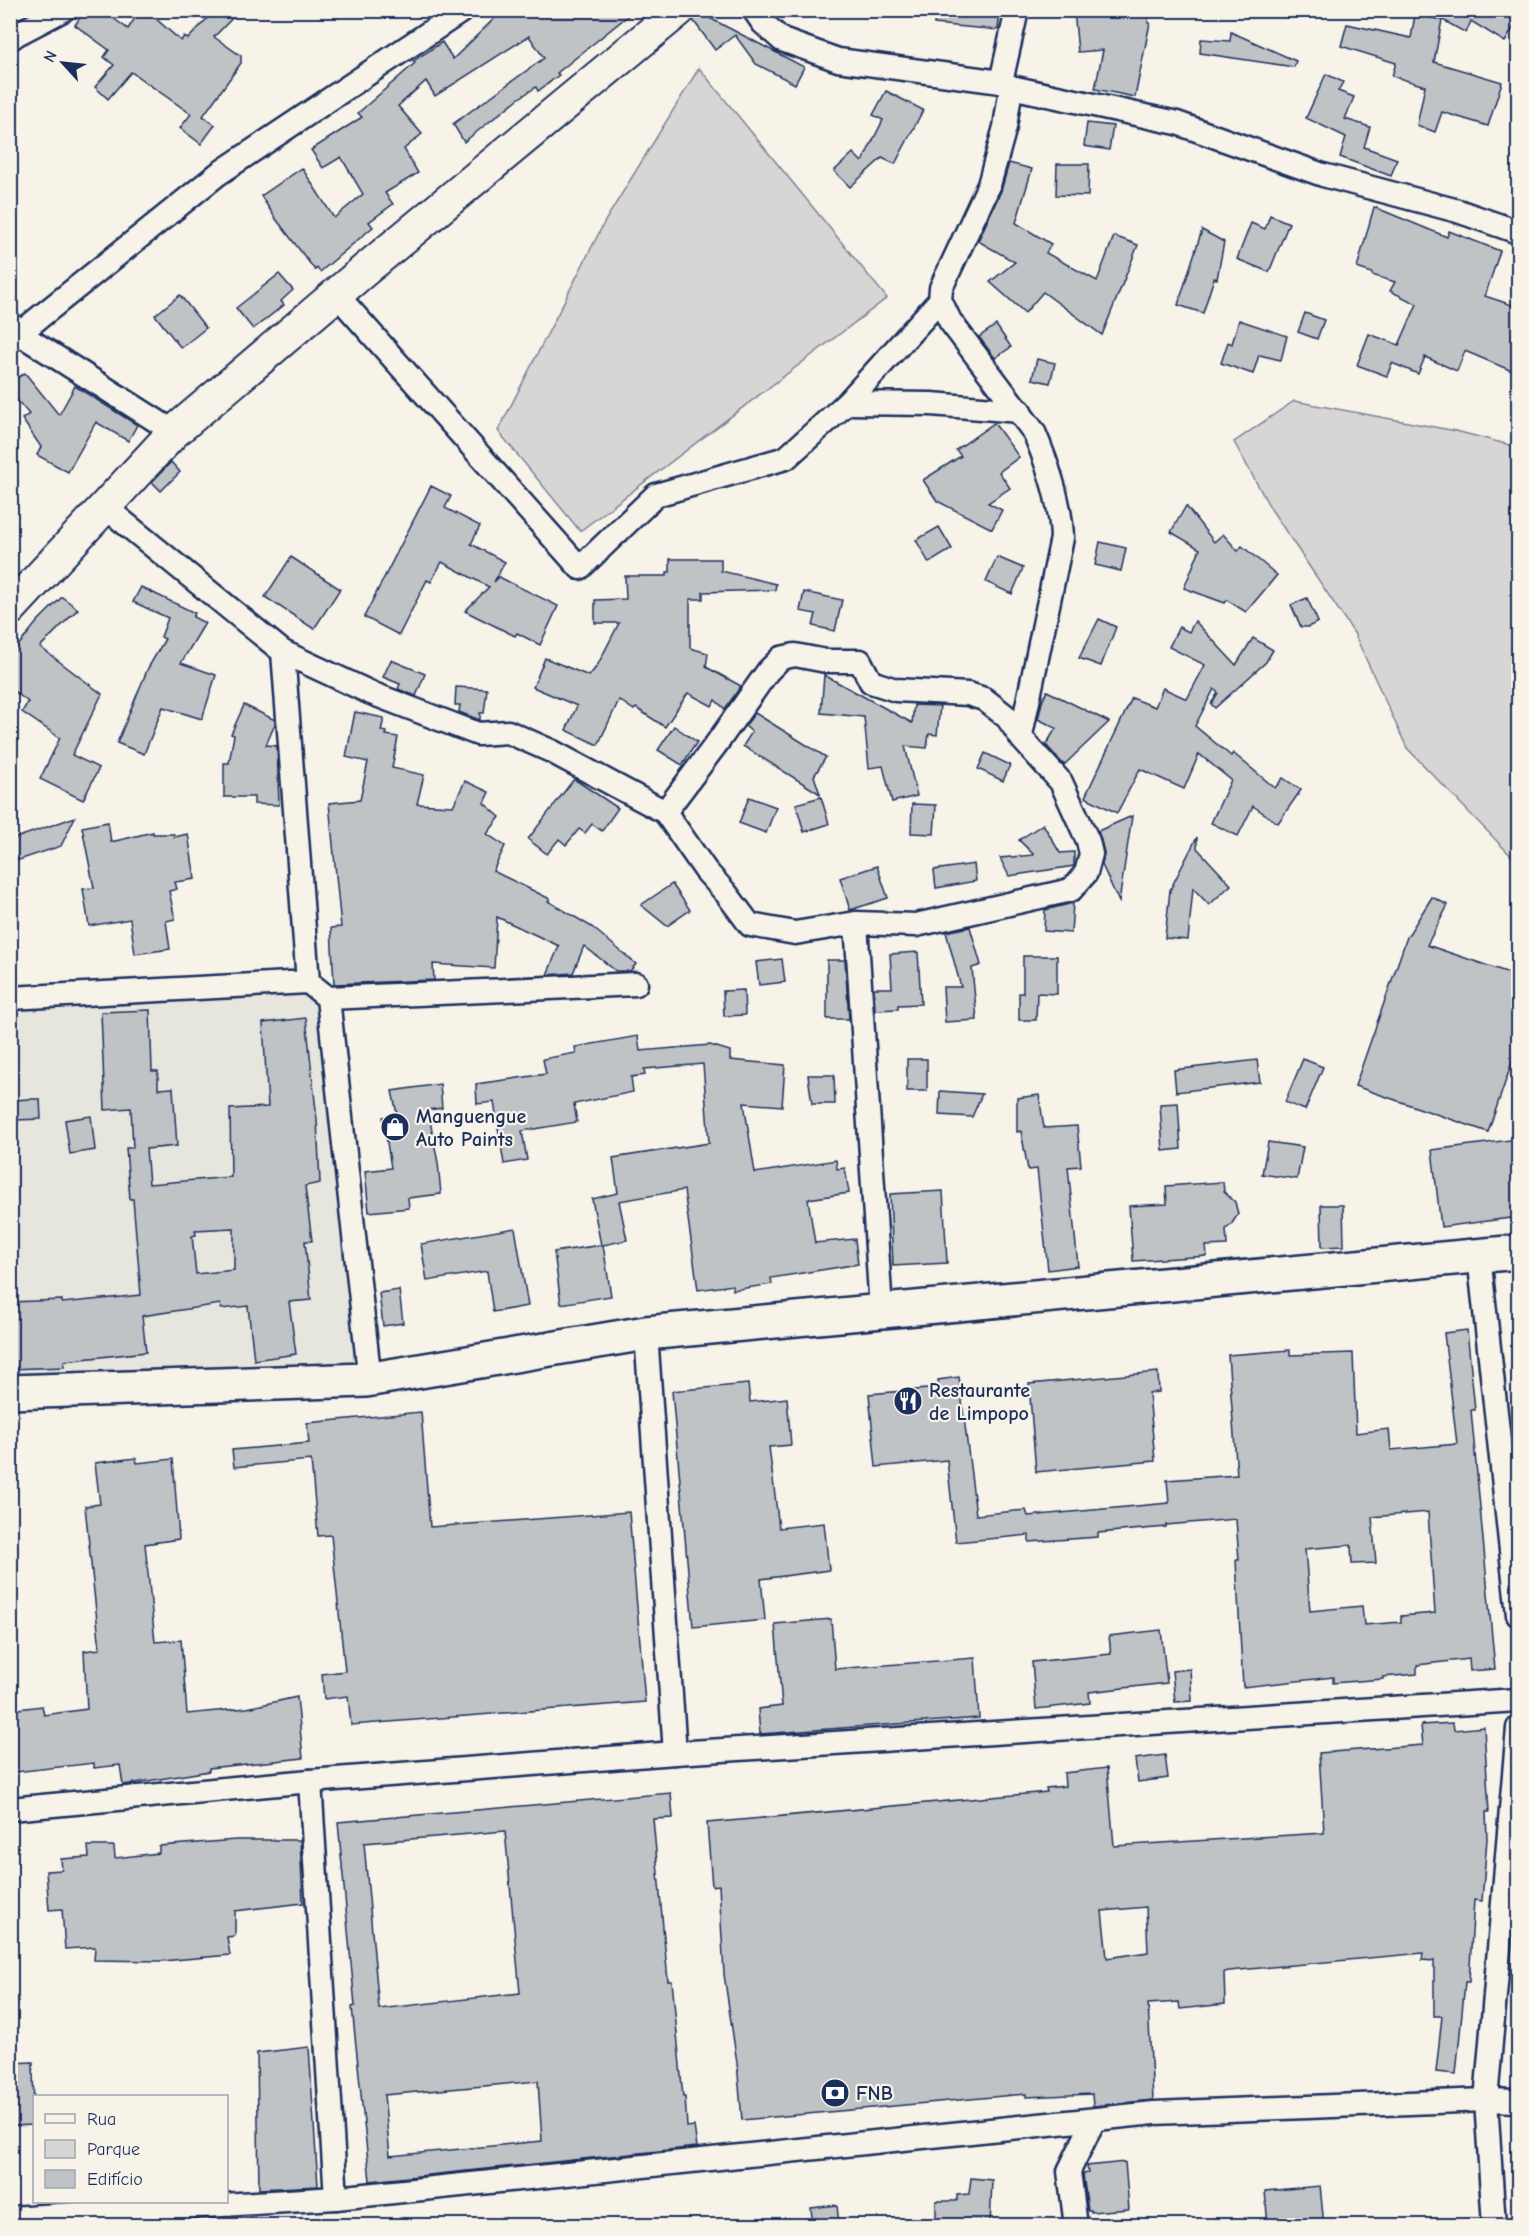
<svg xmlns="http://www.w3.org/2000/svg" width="1529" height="2236" font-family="'Comic Neue',sans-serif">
<rect width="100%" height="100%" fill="#f7f3e8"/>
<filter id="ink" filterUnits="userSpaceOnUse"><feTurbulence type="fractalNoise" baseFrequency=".0167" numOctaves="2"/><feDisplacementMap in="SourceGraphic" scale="12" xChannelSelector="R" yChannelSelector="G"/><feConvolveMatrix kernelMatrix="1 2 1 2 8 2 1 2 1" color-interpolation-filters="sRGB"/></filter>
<g filter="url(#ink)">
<polygon fill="#e6e5de" points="321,992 369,1373 11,1395 11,1004"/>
<g fill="#d7d6d4" stroke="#798299" stroke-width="1.5">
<polygon points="699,68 887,298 580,531 498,431 605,221"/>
<polygon points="1294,401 1456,431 1518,447 1518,863 1407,748 1354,633 1271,509 1234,442"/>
</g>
<g fill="#c0c3c5" stroke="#1b2f5e" stroke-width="1.5" fill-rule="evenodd">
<polygon points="85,10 102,10 128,29 140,10 146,10 181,41 184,36 188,39 215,10 240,10 214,37 241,56 241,63 203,116 215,125 201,144 180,128 191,114 131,72 108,99 95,87 114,65 104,57 109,50 75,25"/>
<polygon points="503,10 635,10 557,73 559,75 538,91 536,87 518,99 464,142 453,124 544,58 529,36 435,96 426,81 398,106 422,134 404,149 418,173 385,193 393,204 369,222 373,227 320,272 317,268 315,270 276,219 261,196 302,168 334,218 363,194 341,157 323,168 311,150 362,117 358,113 415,63 413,61 442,42 453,59"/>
<polygon points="935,10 1000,10 998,30 934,24"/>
<polygon points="1074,10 1148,10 1148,23 1150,23 1135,97 1095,89 1103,50 1078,52"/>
<polygon points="1425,10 1502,10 1518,20 1505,42 1471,21 1466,33"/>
<polygon points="696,11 804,67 795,84 756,64 735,35 715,50 693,20"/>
<polygon points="1415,15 1442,20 1434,62 1502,82 1488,126 1442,112 1435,132 1417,125 1425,86 1392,76 1396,63 1341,46 1347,24 1411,38"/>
<polygon points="1231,32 1296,61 1294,67 1200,53 1201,39 1230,41"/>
<polygon points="1326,74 1343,82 1338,91 1354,97 1345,119 1370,127 1364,147 1397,159 1391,176 1340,157 1346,137 1306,118"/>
<polygon points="886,91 923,110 895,164 882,158 850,187 834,171 853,153 862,162 883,120 873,115"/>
<polygon points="1087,123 1113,126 1109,150 1084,146"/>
<polygon points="1009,163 1032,169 1016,223 1051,244 1046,253 1097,281 1114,236 1138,245 1102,335 1043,292 1025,313 990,282 1015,262 978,241 1001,191"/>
<polygon points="1057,164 1089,164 1088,196 1056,195"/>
<polygon points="1374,207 1447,237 1449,231 1500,251 1485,296 1518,307 1518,318 1513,334 1518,337 1518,358 1512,371 1465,351 1457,371 1425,357 1418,374 1392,363 1387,376 1357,365 1369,334 1399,345 1417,304 1390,291 1395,282 1372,275 1372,273 1357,268"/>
<polygon points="1270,215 1289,223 1269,272 1237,259 1251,223 1265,229"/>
<polygon points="1202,230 1224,242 1217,279 1214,278 1203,313 1178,305"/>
<polygon points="279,274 293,290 281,301 284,305 253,329 236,308"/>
<polygon points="180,295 206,328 181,348 155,315"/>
<polygon points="1305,313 1324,320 1317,339 1298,332"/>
<polygon points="1239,320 1287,336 1281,360 1259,355 1253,374 1221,363 1228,342 1232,344"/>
<polygon points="996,325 1011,347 995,358 979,337"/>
<polygon points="1037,359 1055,363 1050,383 1032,379"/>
<polygon points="25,373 59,415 75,386 137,425 128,441 96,422 68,472 37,455 41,447 22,419 29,414 10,392 10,383"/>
<polygon points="994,423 1019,457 999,472 1010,488 988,503 1002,510 992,529 937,501 923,480 961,456 956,450"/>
<polygon points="171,462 180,472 161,491 152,482"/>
<polygon points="431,486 451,496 445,508 480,526 471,544 505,562 494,582 499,577 558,606 540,645 517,633 515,636 465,611 489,587 442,562 431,582 427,580 399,635 364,617"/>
<polygon points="1186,506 1214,542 1223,534 1238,551 1242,546 1277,575 1246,612 1227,600 1225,603 1184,588 1200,549 1171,532"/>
<polygon points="939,527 952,549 929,563 916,540"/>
<polygon points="1100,542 1126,548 1121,571 1095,565"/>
<polygon points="291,557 340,589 314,629 265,597"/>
<polygon points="997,557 1023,568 1012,594 986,582"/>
<polygon points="670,559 721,559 721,571 776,584 775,590 703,592 703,599 690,599 690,648 708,653 706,667 741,686 725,709 715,700 712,706 688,693 665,727 636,708 634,710 619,700 598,745 566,730 577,706 533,687 545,658 589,676 597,666 619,623 595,623 595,600 626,599 625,576 667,576 667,572 670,572"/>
<polygon points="141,587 195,613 193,617 205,623 181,663 216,675 202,719 163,707 144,754 117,743 148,668 165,639 161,637 168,618 133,602"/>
<polygon points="804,592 842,600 835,631 813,626 816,614 800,611"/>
<polygon points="62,597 78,609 40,647 102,694 72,755 99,768 83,800 40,779 60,738 22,712 28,702 10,688 10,656 37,622"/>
<polygon points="1307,598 1318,622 1308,627 1301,627 1291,605"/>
<polygon points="1099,619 1116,627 1101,666 1079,658"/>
<polygon points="1195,621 1236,665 1253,638 1273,650 1266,662 1215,708 1211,704 1218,693 1214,689 1195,726 1231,756 1233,753 1275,788 1283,778 1301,790 1278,823 1253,806 1238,836 1211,823 1231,780 1199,754 1184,789 1140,769 1117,813 1085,797 1132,698 1155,707 1163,688 1187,699 1205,665 1169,647 1179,627 1189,632"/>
<polygon points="391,660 425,674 416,696 398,689 400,684 383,677"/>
<polygon points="824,675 912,723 914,705 940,706 937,735 929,734 927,748 905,746 917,796 892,802 883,766 869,768 864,717 821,713"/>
<polygon points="456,687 487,689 484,713 480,713 480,720 459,712 460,705 455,705"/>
<polygon points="1047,691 1109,722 1064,765 1046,745 1056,728 1038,719 1042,702"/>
<polygon points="244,705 275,720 275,724 266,745 277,746 279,805 254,804 254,797 224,797 224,763 229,763 234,735 231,734"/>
<polygon points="355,712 384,718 381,731 387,732 386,735 398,737 392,768 424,775 417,804 453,806 465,781 489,792 484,803 500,817 487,834 505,846 493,871 550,899 548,901 592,927 636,964 630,971 616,971 584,946 573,973 547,975 559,946 497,917 494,968 433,964 434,980 334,984 331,928 341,927 329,803 360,800 368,762 346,757"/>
<polygon points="755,713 826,757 814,776 820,794 743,746 752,732 745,726"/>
<polygon points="674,726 697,742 682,765 658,750"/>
<polygon points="985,753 1010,765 1003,781 978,769"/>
<polygon points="574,779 618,808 602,831 592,824 585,833 579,829 566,845 559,839 547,854 528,839"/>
<polygon points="749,797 776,807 766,833 739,823"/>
<polygon points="821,797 829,824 804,832 796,804"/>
<polygon points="912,804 936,805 934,834 911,833"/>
<polygon points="1132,816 1119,902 1102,865 1104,852 1098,831"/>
<polygon points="75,817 61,846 10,863 10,840"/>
<polygon points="108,822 111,842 153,832 153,834 174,834 174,837 188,834 195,879 175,882 177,889 169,891 175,919 166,921 170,949 135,954 130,919 89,926 83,889 94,888 82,827"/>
<polygon points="1043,824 1060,853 1074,852 1074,866 1009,876 1000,858 1034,855 1019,840"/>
<polygon points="1197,837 1197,848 1231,885 1209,905 1193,888 1188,940 1165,938 1170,890"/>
<polygon points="974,864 976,881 936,888 934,870"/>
<polygon points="877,866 888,898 850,910 840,878"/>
<polygon points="672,884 690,910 667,926 641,905"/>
<polygon points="1432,897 1448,905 1427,945 1518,976 1518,1045 1488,1132 1355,1086 1407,937"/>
<polygon points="1073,903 1071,933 1044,931 1045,910"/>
<polygon points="970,927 981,965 972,968 977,1020 945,1022 943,987 961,987 946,932"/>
<polygon points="918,952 921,1004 898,1005 898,1009 875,1010 874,988 892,988 890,954"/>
<polygon points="1023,956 1057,956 1057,994 1037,993 1036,1020 1019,1020 1019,993 1023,993"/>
<polygon points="782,959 785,982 759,985 756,962"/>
<polygon points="827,960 845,960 849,1019 827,1019"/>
<polygon points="744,990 745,1015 724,1016 723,991"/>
<path d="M150 1010 152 1071H158V1089L173 1088 177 1146 146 1149 149 1184 231 1177 230 1109 268 1107 263 1023 306 1018 317 1120 320 1183 305 1186 312 1241H305L311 1300 289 1302 296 1354 254 1360 248 1306 221 1309 220 1304 142 1316 146 1352 64 1361V1367L10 1369V1302L62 1300V1303L141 1295 133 1199H130L126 1148H133L131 1108 105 1110 101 1012ZM234 1228V1270L196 1274 192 1236 196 1235 195 1230Z"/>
<polygon points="638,1036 640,1051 710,1045 730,1051 730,1060 785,1065 782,1106 744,1103 755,1173 836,1160 837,1169 845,1168 849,1193 808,1199 815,1243 855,1239 858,1264 771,1278 772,1284 733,1290 733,1285 698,1290 684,1190 619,1201 627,1240 603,1245 611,1296 561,1304 554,1252 601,1245 592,1199 618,1193 613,1158 709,1143 703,1064 644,1069 645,1075 631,1077 633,1092 574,1104 577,1122 522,1131 527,1160 504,1164 494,1102 477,1104 476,1084 546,1074 543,1059 576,1053 575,1047"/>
<rect x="907" y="1059" width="20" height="32"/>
<polygon points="1303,1059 1323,1067 1305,1110 1285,1102"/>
<polygon points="1257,1060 1260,1082 1176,1092 1174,1070"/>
<polygon points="808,1075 834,1075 835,1104 812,1104"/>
<polygon points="440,1084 442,1108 428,1110 438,1163 441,1194 408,1198 409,1208 369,1212 365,1171 391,1168 383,1117 397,1114 392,1091"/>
<polygon points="940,1091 982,1094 972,1117 939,1115"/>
<polygon points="1039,1095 1044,1128 1077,1126 1081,1166 1068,1167 1078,1266 1048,1270 1037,1169 1028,1170 1021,1131 1017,1132 1017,1098"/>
<polygon points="29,1099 40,1099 41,1119 16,1120 15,1100"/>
<polygon points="1178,1103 1181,1149 1163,1151 1160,1104"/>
<polygon points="91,1116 95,1150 70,1154 65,1120"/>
<polygon points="1518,1139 1518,1217 1441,1227 1432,1150"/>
<polygon points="1268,1142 1303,1147 1297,1179 1262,1174"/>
<polygon points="1223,1182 1224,1192 1235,1202 1238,1214 1231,1225 1226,1229 1227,1245 1206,1246 1207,1256 1133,1261 1129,1206 1167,1204 1166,1186"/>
<polygon points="943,1191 947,1263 893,1266 890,1194"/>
<polygon points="1321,1205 1343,1205 1344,1246 1322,1247"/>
<polygon points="515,1228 528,1306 493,1312 487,1271 427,1281 421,1244"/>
<polygon points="399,1290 403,1323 383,1326 379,1293"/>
<path d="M1467 1330 1475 1410H1471L1495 1669 1470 1671 1469 1659 1417 1665V1674L1383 1677V1679L1333 1683V1677L1243 1687 1236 1560H1239L1236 1519 1166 1525V1527L1098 1533V1537L1029 1542V1535L956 1542 947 1460 876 1467 869 1394 939 1388 938 1380 959 1377 976 1515 1026 1510 1028 1516 1169 1503 1167 1480 1237 1475 1228 1355 1290 1350V1355L1353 1353 1356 1433 1389 1429 1391 1450 1457 1444 1444 1333ZM1428 1512 1435 1613 1401 1616V1622L1364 1625 1362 1606 1310 1611 1305 1549 1351 1545 1352 1564 1376 1563 1372 1517Z"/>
<polygon points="1158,1372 1159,1392 1149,1393 1155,1461 1036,1472 1029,1384"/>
<polygon points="748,1384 750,1402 787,1398 791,1445 769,1447 779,1528 824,1523 829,1570 761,1579 765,1620 693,1627 672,1391"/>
<polygon points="421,1412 430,1527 629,1512 645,1702 351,1725 348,1696 324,1699 322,1674 345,1671 331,1535 318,1536 311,1460 234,1467 232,1450 309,1443 307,1423"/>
<polygon points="136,1458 137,1463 173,1459 179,1539 145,1544 155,1642 181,1640 187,1714 247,1708 297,1697 303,1758 209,1768 209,1771 123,1785 120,1765 94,1768 94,1763 15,1772 10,1738 10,1710 42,1706 44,1715 87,1709 84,1651 100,1649 85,1506 100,1504 95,1463"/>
<polygon points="831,1619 835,1669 975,1658 979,1718 760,1734 758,1709 782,1706 775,1624"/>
<polygon points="1161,1630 1167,1683 1089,1692 1090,1703 1036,1709 1032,1662 1111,1654 1109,1636"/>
<polygon points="1190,1669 1192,1701 1175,1702 1172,1671"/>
<path d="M1453 1723 1454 1730 1484 1727 1489 1812H1486L1487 1839 1482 1901 1474 1900 1469 1982H1465L1456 2074 1436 2072 1442 2016H1434V1961L1422 1960 1423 1953 1229 1971 1224 1972 1225 2004 1180 2009 1179 2002 1148 2004 1153 2100 1093 2106 1092 2094 1026 2097V2094L742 2120 737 2063 724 1974 719 1885 712 1886 707 1823 1047 1792 1046 1788 1065 1786 1064 1773 1107 1768 1114 1846 1324 1833 1319 1753 1423 1745 1421 1725ZM1146 1907 1148 1952 1107 1958 1102 1911Z"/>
<polygon points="1165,1755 1168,1778 1138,1782 1135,1759"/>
<path d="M671 1793 673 1818 653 1819 668 1981H672L683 2097H685L687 2127 694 2126 697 2147 370 2181 352 2007 355 2006 338 1822ZM505 1831 520 1993 379 2009 364 1843ZM538 2081 542 2141 390 2156 384 2095Z"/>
<polygon points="236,1840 300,1840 303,1903 235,1911 235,1936 227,1937 230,1955 162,1961 94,1960 95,1947 65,1949 62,1909 49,1910 46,1871 62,1870 61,1859 89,1857 88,1846 114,1846 115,1858 159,1853 159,1846"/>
<polygon points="309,2047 318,2186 259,2189 257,2053"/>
<polygon points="33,2062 34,2125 10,2126 10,2063"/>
<polygon points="1125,2162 1129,2209 1091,2212 1091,2210 1088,2210 1083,2174 1088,2173 1087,2166"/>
<polygon points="971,2178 992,2180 990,2226 936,2226 936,2201 957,2201 957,2195 969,2194"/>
<polygon points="1320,2186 1324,2226 1268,2226 1265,2191"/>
<polygon points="837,2205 839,2226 813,2226 811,2208"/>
</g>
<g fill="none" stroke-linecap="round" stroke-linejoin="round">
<g stroke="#1b2f5e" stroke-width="27">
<g id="street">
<polyline points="754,10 763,23 782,40 838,60 1001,82 1011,87 1177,123 1323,175 1458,211 1518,232"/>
<polyline points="10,39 17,34 63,10"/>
<polyline points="1001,82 1017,10"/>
<path d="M1011 87 1005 127 989 185 941 288 940 300 950 321 1034 432C1048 465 1061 502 1062 538L1021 735"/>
<polyline points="337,295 580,568 656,495 786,458 847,403 940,300"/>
<polyline points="10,323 20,334 174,432"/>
<polyline points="10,341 218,174 463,10"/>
<polyline points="847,403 931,404 1020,411"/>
<polyline points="105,507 283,652 308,982 328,998 369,1373 366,1380"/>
<polyline points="283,652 371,693 478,734 508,732 551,751 665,812 706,871 726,893 750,925 795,933 856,923 881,1310"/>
<polyline points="665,812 717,743 768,671 781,658 795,655 826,661 860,661 871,682 896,690 968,694 984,699 1007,717 1022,739 1061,782 1088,841 1091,854 1086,873 1071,890 916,925 856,923"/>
<polyline points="10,998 308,982"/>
<polyline points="328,998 636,984"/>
<polyline points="1479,1256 1518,1615"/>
<polyline points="646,1333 675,1753"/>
<polyline points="310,1781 336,2198 1154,2113 1486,2100 1518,1728"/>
<polyline points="10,1809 310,1781 675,1753 1518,1700"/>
<polyline points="10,2218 336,2198"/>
<polyline points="1076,2226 1069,2171 1094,2120"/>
<polyline points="1494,2226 1486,2100 1518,2101"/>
</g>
</g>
<g stroke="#1b2f5e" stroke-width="36">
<polyline id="secondary" points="10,609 174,432 366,269 679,10"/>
</g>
<g stroke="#1b2f5e" stroke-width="38">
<polyline id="highway" points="10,1392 366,1380 646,1333 1518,1252"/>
</g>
<use href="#street" stroke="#f7f3e8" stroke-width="22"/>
<use href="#secondary" stroke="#f7f3e8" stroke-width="32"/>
<use href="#highway" stroke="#f7f3e8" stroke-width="33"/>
</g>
</g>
<defs>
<g id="shop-disc" transform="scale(1.5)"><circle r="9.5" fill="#1b2f5e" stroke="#f7f3e8"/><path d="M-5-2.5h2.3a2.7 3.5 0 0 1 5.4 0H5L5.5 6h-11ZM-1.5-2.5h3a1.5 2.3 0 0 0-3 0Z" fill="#fff"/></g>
<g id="restaurant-disc" transform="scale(1.5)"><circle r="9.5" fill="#1b2f5e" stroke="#f7f3e8"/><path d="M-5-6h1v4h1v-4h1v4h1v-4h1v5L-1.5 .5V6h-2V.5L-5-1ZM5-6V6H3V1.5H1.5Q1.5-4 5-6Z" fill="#fff"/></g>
<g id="bank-disc" transform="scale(1.5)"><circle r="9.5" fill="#1b2f5e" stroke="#f7f3e8"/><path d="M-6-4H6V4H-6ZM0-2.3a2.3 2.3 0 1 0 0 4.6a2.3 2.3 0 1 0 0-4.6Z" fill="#fff"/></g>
</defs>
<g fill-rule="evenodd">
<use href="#shop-disc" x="395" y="1127"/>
<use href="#restaurant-disc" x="908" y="1401"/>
<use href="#bank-disc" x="835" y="2093"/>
</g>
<g text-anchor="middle" stroke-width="4.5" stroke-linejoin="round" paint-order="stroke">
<g font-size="20" font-weight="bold" fill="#1b2f5e" stroke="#f7f3e8" text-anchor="start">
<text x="416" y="1123">Manguengue<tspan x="416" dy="23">Auto Paints</tspan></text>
<text x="929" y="1397">Restaurante<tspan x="929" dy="23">de Limpopo</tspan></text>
<text x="856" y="2100">FNB</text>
</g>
</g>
<rect width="1529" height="2236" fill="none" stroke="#f7f3e8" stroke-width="36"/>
<rect x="18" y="18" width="1493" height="2200" fill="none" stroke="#1b2f5e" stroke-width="2" filter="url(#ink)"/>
<rect x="33" y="2095" width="195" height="108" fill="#f7f3e8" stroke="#9fa5b1" stroke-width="1.5"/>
<rect x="45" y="2114" width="30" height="9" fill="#f7f3e8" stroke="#9fa5b1" stroke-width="1.5"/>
<text x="87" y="2125" font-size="18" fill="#1b2f5e">Rua</text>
<rect x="45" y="2140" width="30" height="18" fill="#d7d6d4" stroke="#9fa5b1" stroke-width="1.5"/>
<text x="87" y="2155" font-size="18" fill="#1b2f5e">Parque</text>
<rect x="45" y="2170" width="30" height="18" fill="#c0c3c5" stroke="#9fa5b1" stroke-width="1.5"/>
<text x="87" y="2185" font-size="18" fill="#1b2f5e">Edifício</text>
<g transform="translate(63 63) rotate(297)" stroke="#f7f3e8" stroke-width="4.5" paint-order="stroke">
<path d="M0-4.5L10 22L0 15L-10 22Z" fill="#1b2f5e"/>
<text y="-9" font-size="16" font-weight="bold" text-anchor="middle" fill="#1b2f5e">N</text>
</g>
</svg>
